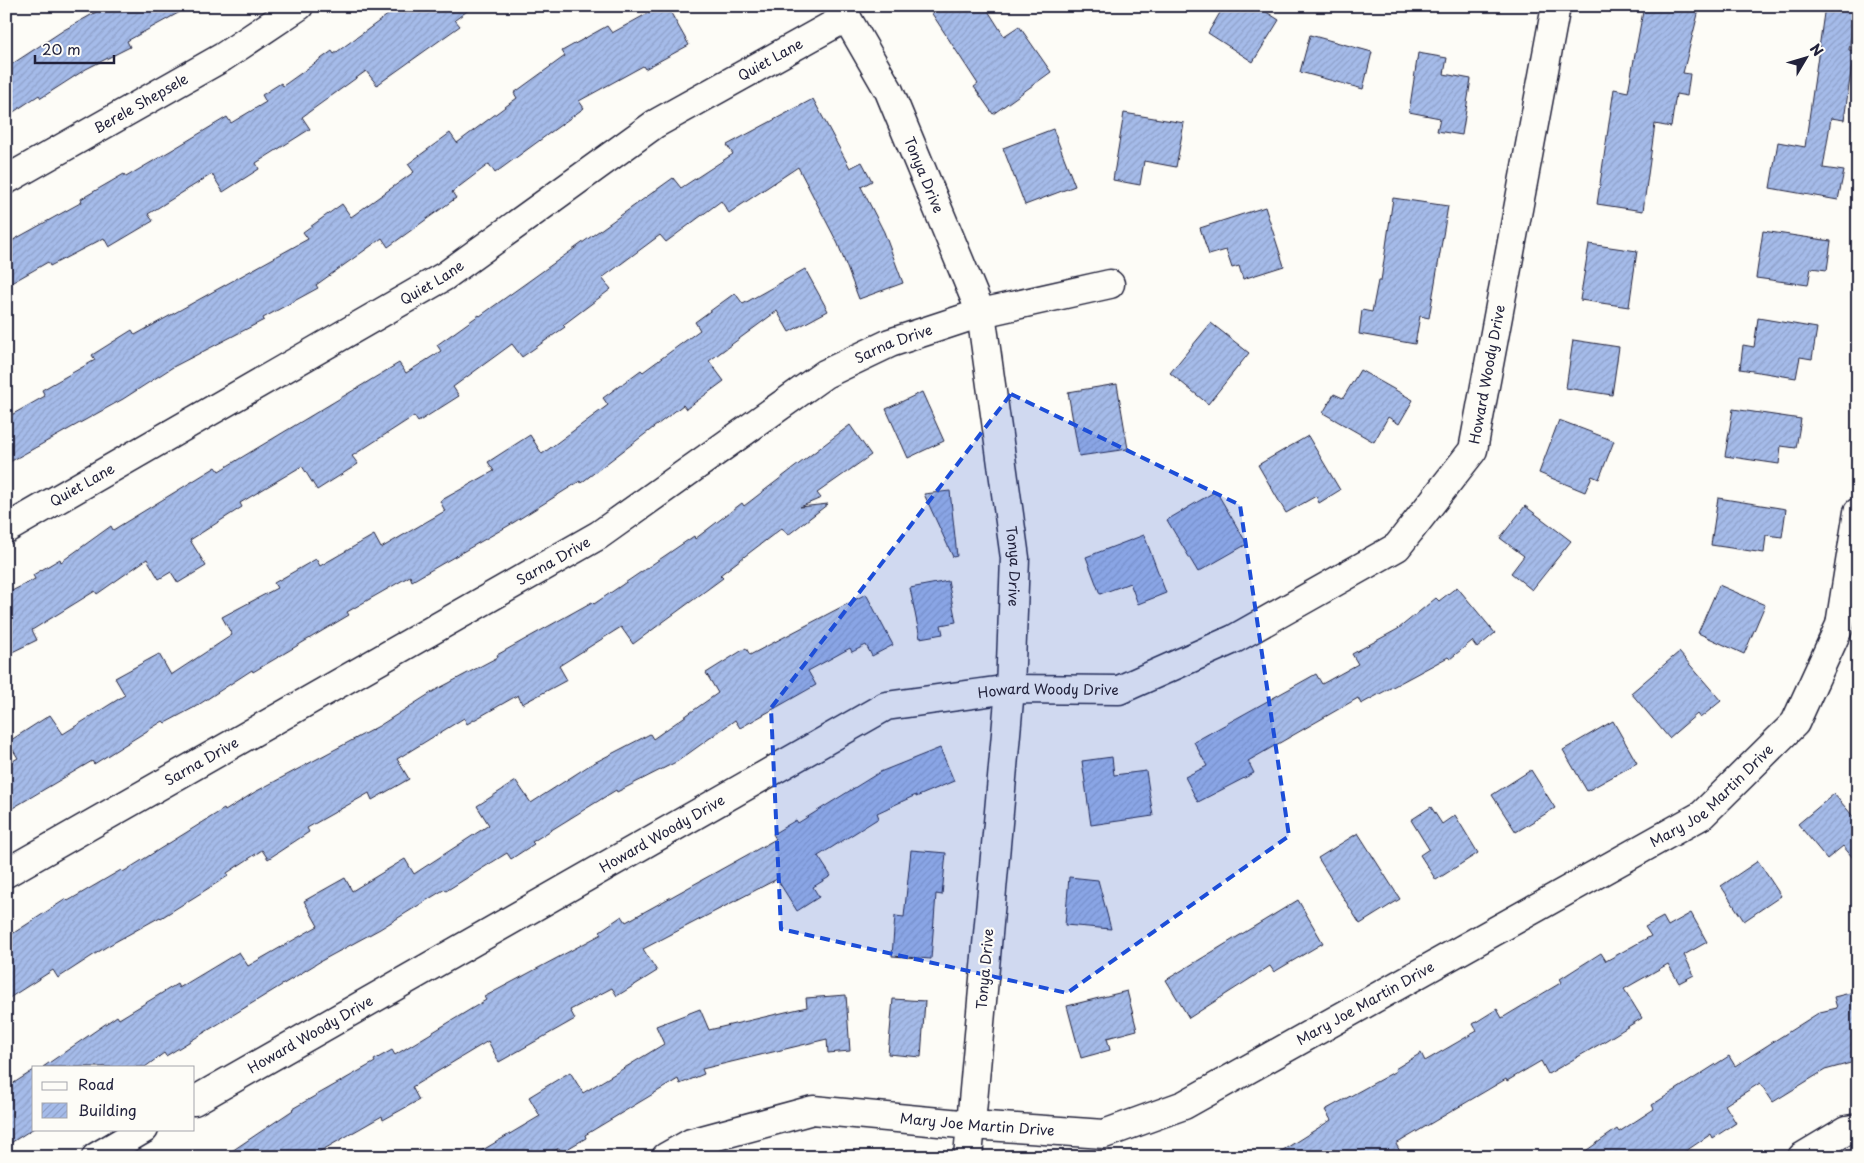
<svg xmlns="http://www.w3.org/2000/svg" width="1864" height="1163" font-family="'Playpen Sans',sans-serif">
<defs>
<pattern id="building-hatch" width="6" height="6" patternUnits="userSpaceOnUse" patternTransform="scale(1.25)"><rect width="6" height="6" fill="#a5bbe9"/><path d="M-1 1l2-2M0 6l6-6M5 7l2-2" fill="none" stroke="#8ea0c9"/></pattern>
</defs>
<rect width="100%" height="100%" fill="#fdfcf7"/>
<filter id="ink" filterUnits="userSpaceOnUse"><feTurbulence type="fractalNoise" baseFrequency=".02" numOctaves="2"/><feDisplacementMap in="SourceGraphic" scale="10" xChannelSelector="R" yChannelSelector="G"/><feConvolveMatrix kernelMatrix="1 2 1 2 8 2 1 2 1" color-interpolation-filters="sRGB"/></filter>
<g filter="url(#ink)">
<g fill="url(#building-hatch)" stroke="#22223b">
<polygon points="107,6 191,6 127,41 130,47 86,69 41,98 39,95 6,117 6,68 64,30"/>
<polygon points="400,6 474,6 455,20 460,26 377,85 366,71 302,117 310,129 256,163 259,169 223,192 212,174 148,214 153,221 109,247 104,238 50,266 48,262 6,286 6,244 82,202 81,199 124,174 126,177 177,147 227,117 231,123 266,102 262,95 281,83 283,86 332,51 334,54"/>
<polygon points="661,6 667,6 689,45 645,69 643,66 579,101 584,108 495,173 489,164 452,192 456,198 388,247 382,238 316,285 318,288 263,318 264,320 173,367 123,399 6,464 6,418 45,396 42,390 95,360 92,355 132,330 135,335 308,239 303,232 342,204 351,217 414,172 408,164 450,133 457,143 517,98 514,93 565,56 562,51 607,26 612,33"/>
<polygon points="927,6 985,6 1004,36 1019,26 1051,72 993,114 974,87 978,84"/>
<polygon points="1224,6 1257,6 1279,20 1253,62 1208,33"/>
<polygon points="1644,6 1700,6 1683,73 1690,74 1687,96 1676,94 1671,127 1655,124 1643,211 1597,204 1614,89 1628,92"/>
<polygon points="1825,6 1856,6 1849,50 1854,51 1844,120 1831,118 1823,168 1844,171 1838,200 1770,188 1778,142 1805,147"/>
<polygon points="1310,35 1372,52 1363,89 1300,72"/>
<polygon points="1418,53 1447,58 1444,74 1471,79 1462,135 1437,131 1440,118 1409,112"/>
<polygon points="813,99 850,168 862,162 872,181 861,187 884,232 903,283 859,299 838,244 798,167 729,213 721,201 666,242 660,235 602,278 611,289 563,325 565,327 522,357 512,344 453,387 459,396 418,422 414,416 352,456 358,464 317,490 302,466 240,503 242,507 190,540 206,566 178,583 171,572 159,579 147,559 97,594 95,591 32,630 37,640 6,655 6,594 35,579 33,575 60,559 61,562 111,526 113,530 216,467 219,471 399,363 406,373 441,351 437,345 479,315 480,316 673,178 681,188 733,154 727,145"/>
<polygon points="1124,113 1184,123 1176,167 1144,161 1140,185 1113,180"/>
<polygon points="1053,129 1075,186 1025,205 1003,148"/>
<polygon points="1393,198 1448,206 1429,318 1420,316 1415,344 1359,334 1362,310 1372,312 1378,281 1381,281"/>
<polygon points="1265,207 1284,266 1243,279 1239,266 1232,268 1226,250 1209,255 1200,228"/>
<polygon points="1763,231 1831,241 1827,270 1811,268 1808,285 1756,278"/>
<polygon points="1589,244 1637,251 1629,307 1580,300"/>
<polygon points="805,269 828,311 789,332 777,311 709,361 724,381 686,409 683,405 581,483 580,481 508,526 412,581 410,576 347,612 349,615 295,647 253,672 252,670 195,707 165,723 163,721 94,764 92,761 6,812 6,765 18,758 8,742 50,715 63,734 125,695 115,678 159,654 171,675 232,635 222,617 277,588 274,583 316,559 320,566 374,535 381,548 445,511 440,501 494,471 488,462 530,435 542,454 608,405 603,398 641,370 643,372 700,330 695,322 735,293 743,304"/>
<polygon points="1758,318 1817,328 1812,359 1800,357 1796,378 1740,369 1743,345 1754,347"/>
<polygon points="1211,323 1249,353 1208,404 1170,373"/>
<polygon points="1573,340 1619,347 1612,395 1566,388"/>
<polygon points="1360,370 1413,400 1399,424 1388,417 1374,442 1323,413 1334,394 1343,398"/>
<polygon points="1117,384 1128,449 1079,456 1068,392"/>
<polygon points="922,392 944,441 908,458 886,409"/>
<polygon points="1733,409 1801,419 1796,448 1781,446 1779,464 1725,456"/>
<polygon points="1559,420 1614,441 1599,479 1592,476 1585,492 1539,473"/>
<polygon points="850,425 871,455 817,493 821,498 800,507 828,504 788,535 782,528 720,575 723,578 633,644 621,627 559,666 567,680 522,704 518,695 467,724 464,718 397,759 409,779 372,800 369,793 307,828 309,832 268,859 262,850 227,873 228,876 161,918 160,917 106,947 58,978 53,970 6,1000 6,938 66,899 68,901 121,870 123,872 224,809 225,811 255,792 379,726 434,691 498,657 497,655 592,602 594,604 694,536 695,539 742,503 744,506"/>
<polygon points="1308,436 1340,490 1319,503 1316,496 1286,513 1258,465"/>
<polygon points="950,491 957,556 953,557 924,494"/>
<polygon points="1216,491 1247,544 1198,572 1167,520"/>
<polygon points="1718,498 1786,509 1782,537 1766,535 1764,553 1711,545"/>
<polygon points="1525,506 1571,541 1532,590 1511,573 1524,556 1500,538"/>
<polygon points="1144,535 1166,593 1138,604 1130,583 1100,594 1086,557"/>
<polygon points="948,581 956,622 941,625 943,634 920,638 910,588"/>
<polygon points="1719,585 1765,605 1744,654 1698,633"/>
<polygon points="1457,587 1495,633 1477,648 1472,641 1450,659 1448,657 1361,704 1358,698 1248,761 1254,773 1198,802 1185,777 1207,766 1194,742 1316,674 1322,684 1358,664 1352,654 1398,629 1436,598 1439,601"/>
<polygon points="866,594 893,645 872,656 866,645 852,652 850,648 808,671 816,685 740,728 735,720 678,761 617,792 616,790 532,842 534,844 511,859 507,853 446,891 445,889 380,929 321,961 166,1056 164,1053 145,1067 43,1067 117,1016 119,1019 177,984 179,988 239,952 248,966 318,926 304,901 345,878 352,891 405,859 414,874 489,825 477,806 516,781 531,803 590,765 650,734 653,739 718,693 706,673 746,648 750,655"/>
<polygon points="1679,652 1721,701 1700,718 1697,714 1669,738 1631,693"/>
<polygon points="1613,721 1637,763 1587,791 1563,750"/>
<polygon points="940,748 954,781 916,797 916,795 877,813 879,818 818,856 831,876 813,887 819,897 797,911 777,879 643,949 657,971 617,996 612,988 570,1010 575,1019 499,1062 488,1041 412,1087 419,1100 383,1120 382,1116 310,1157 223,1157 293,1110 292,1109 375,1062 374,1060 392,1050 395,1055 486,1000 484,997 602,934 600,931 622,916 626,922 776,839 773,834 796,820 798,823 880,772"/>
<polygon points="1112,757 1114,775 1146,771 1153,816 1091,825 1082,761"/>
<polygon points="1531,770 1555,808 1516,832 1492,795"/>
<polygon points="1834,794 1858,822 1858,864 1843,846 1827,859 1798,824"/>
<polygon points="1431,807 1442,824 1455,815 1478,853 1436,880 1420,855 1429,849 1411,820"/>
<polygon points="1358,833 1400,899 1360,924 1318,858"/>
<polygon points="911,850 946,853 942,895 936,894 931,959 892,956 895,916 904,917"/>
<polygon points="1758,861 1781,896 1744,921 1721,886"/>
<polygon points="1069,877 1098,880 1111,929 1065,925"/>
<polygon points="1298,900 1323,943 1274,972 1270,966 1189,1018 1166,980"/>
<polygon points="1691,913 1707,942 1684,955 1694,975 1679,983 1668,964 1624,989 1642,1018 1600,1044 1548,1074 1541,1061 1507,1081 1506,1079 1396,1144 1403,1157 1272,1157 1331,1120 1325,1110 1396,1071 1395,1069 1421,1053 1425,1061 1477,1031 1473,1024 1497,1009 1502,1018 1562,982 1560,979 1601,953 1606,961 1651,936 1645,927 1663,917 1668,926"/>
<polygon points="1127,991 1137,1030 1107,1038 1110,1050 1081,1058 1067,1006"/>
<polygon points="1858,991 1858,1061 1825,1070 1773,1102 1760,1083 1725,1105 1736,1123 1713,1138 1711,1134 1677,1157 1577,1157 1617,1129 1619,1132 1654,1109 1652,1105 1729,1056 1735,1066 1820,1012 1837,1008 1834,997"/>
<polygon points="846,995 850,1051 828,1053 827,1039 702,1069 704,1074 680,1084 678,1079 585,1135 586,1138 562,1152 559,1148 544,1157 471,1157 540,1116 529,1097 570,1072 583,1093 664,1044 656,1026 700,1009 709,1030 807,1007 806,998"/>
<polygon points="893,999 925,1001 921,1057 888,1054"/>
<polygon points="34,1070 34,1128 6,1146 6,1088"/>
</g>
<g fill="none" stroke-linecap="round" stroke-linejoin="round">
<g stroke="#22223b" stroke-width="31">
<g id="minor">
<path id="s1" d="M840 6 889 91 981 313 1015 558 1010 689 968 1157"/>
<path id="s2" d="M6 180 223 57 299 6"/>
<path id="s3" d="M6 529 445 276 655 124 847 17"/>
<path id="s4" d="M6 873 599 535 825 374 890 343 981 313 1110 284"/>
<path id="s5" d="M194 1101 886 706 1010 689 1119 690 1234 639 1397 547 1473 450 1556 6"/>
<polyline points="96,1157 144,1129"/>
<path id="s6" d="M666 1157 691 1143 813 1110 971 1125 1104 1134 1184 1105 1702 815 1795 723 1840 625 1858 512"/>
<polyline points="1802,1157 1847,1130 1858,1128"/>
</g>
</g>
<use href="#minor" stroke="#fdfcf7" stroke-width="28"/>
</g>
</g>
<path fill="#1d4ed8" fill-opacity="0.2" stroke="#1d4ed8" stroke-width="4" stroke-dasharray="10 6" stroke-linejoin="round" d="M1011 394 1240 505 1289 836 1067 993 781 929 771 708Z"/>
<g text-anchor="middle" stroke-width="4.5" stroke-linejoin="round" paint-order="stroke">
<g font-size="14" fill="#22223b" stroke="#fdfcf7">
<text dy="5" stroke="none"><textPath href="#s3" startOffset="898">Quiet Lane</textPath></text>
<text dy="5" stroke="none"><textPath href="#s2" startOffset="155">Berele Shepsele</textPath></text>
<text dy="5" stroke="none"><textPath href="#s1" startOffset="189">Tonya Drive</textPath></text>
<text dy="5" stroke="none"><textPath href="#s3" startOffset="492">Quiet Lane</textPath></text>
<text dy="5" stroke="none"><textPath href="#s4" startOffset="1035">Sarna Drive</textPath></text>
<text dy="5" stroke="none"><textPath href="#s5" startOffset="1544">Howard Woody Drive</textPath></text>
<text dy="5" stroke="none"><textPath href="#s3" startOffset="88">Quiet Lane</textPath></text>
<text dy="5" stroke="none"><textPath href="#s4" startOffset="630">Sarna Drive</textPath></text>
<text dy="5" stroke="none"><textPath href="#s1" startOffset="594">Tonya Drive</textPath></text>
<text dy="5" stroke="none"><textPath href="#s5" startOffset="960">Howard Woody Drive</textPath></text>
<text dy="5" stroke="none"><textPath href="#s4" startOffset="225">Sarna Drive</textPath></text>
<text dy="5" stroke="none"><textPath href="#s6" startOffset="1145">Mary Joe Martin Drive</textPath></text>
<text dy="5" stroke="none"><textPath href="#s5" startOffset="539">Howard Woody Drive</textPath></text>
<text transform="translate(985 969) rotate(-85)" y="5">Tonya Drive</text>
<text dy="5" stroke="none"><textPath href="#s6" startOffset="740">Mary Joe Martin Drive</textPath></text>
<text dy="5" stroke="none"><textPath href="#s5" startOffset="134">Howard Woody Drive</textPath></text>
<text dy="5" stroke="none"><textPath href="#s6" startOffset="320">Mary Joe Martin Drive</textPath></text>
</g>
</g>
<rect width="1864" height="1163" fill="none" stroke="#fdfcf7" stroke-width="25"/>
<rect x="12" y="12" width="1839" height="1138" fill="none" stroke="#22223b" stroke-width="2" filter="url(#ink)"/>
<rect x="32" y="1066" width="162" height="65" fill="#fdfcf7" stroke="#a5a5ac"/>
<rect x="42" y="1082" width="25" height="8" fill="#fdfcf7" stroke="#a5a5ac"/>
<text x="78" y="1090" font-size="15" fill="#22223b">Road</text>
<rect x="42" y="1103" width="25" height="15" fill="url(#building-hatch)" stroke="#a5a5ac"/>
<text x="78" y="1116" font-size="15" fill="#22223b">Building</text>
<g transform="translate(1806 58) rotate(52)" stroke="#fdfcf7" stroke-width="4" paint-order="stroke">
<path d="M0-4L9 19L0 12L-9 19Z" fill="#22223b"/>
<text y="-8" font-size="14" font-weight="bold" text-anchor="middle" fill="#22223b">N</text>
</g>
<path d="M35 55v8h79v-8" fill="none" stroke="#22223b" stroke-width="2.5"/>
<text x="42" y="55" font-size="15" fill="#22223b" stroke="#fdfcf7" stroke-width="4" paint-order="stroke">20 m</text>
</svg>
